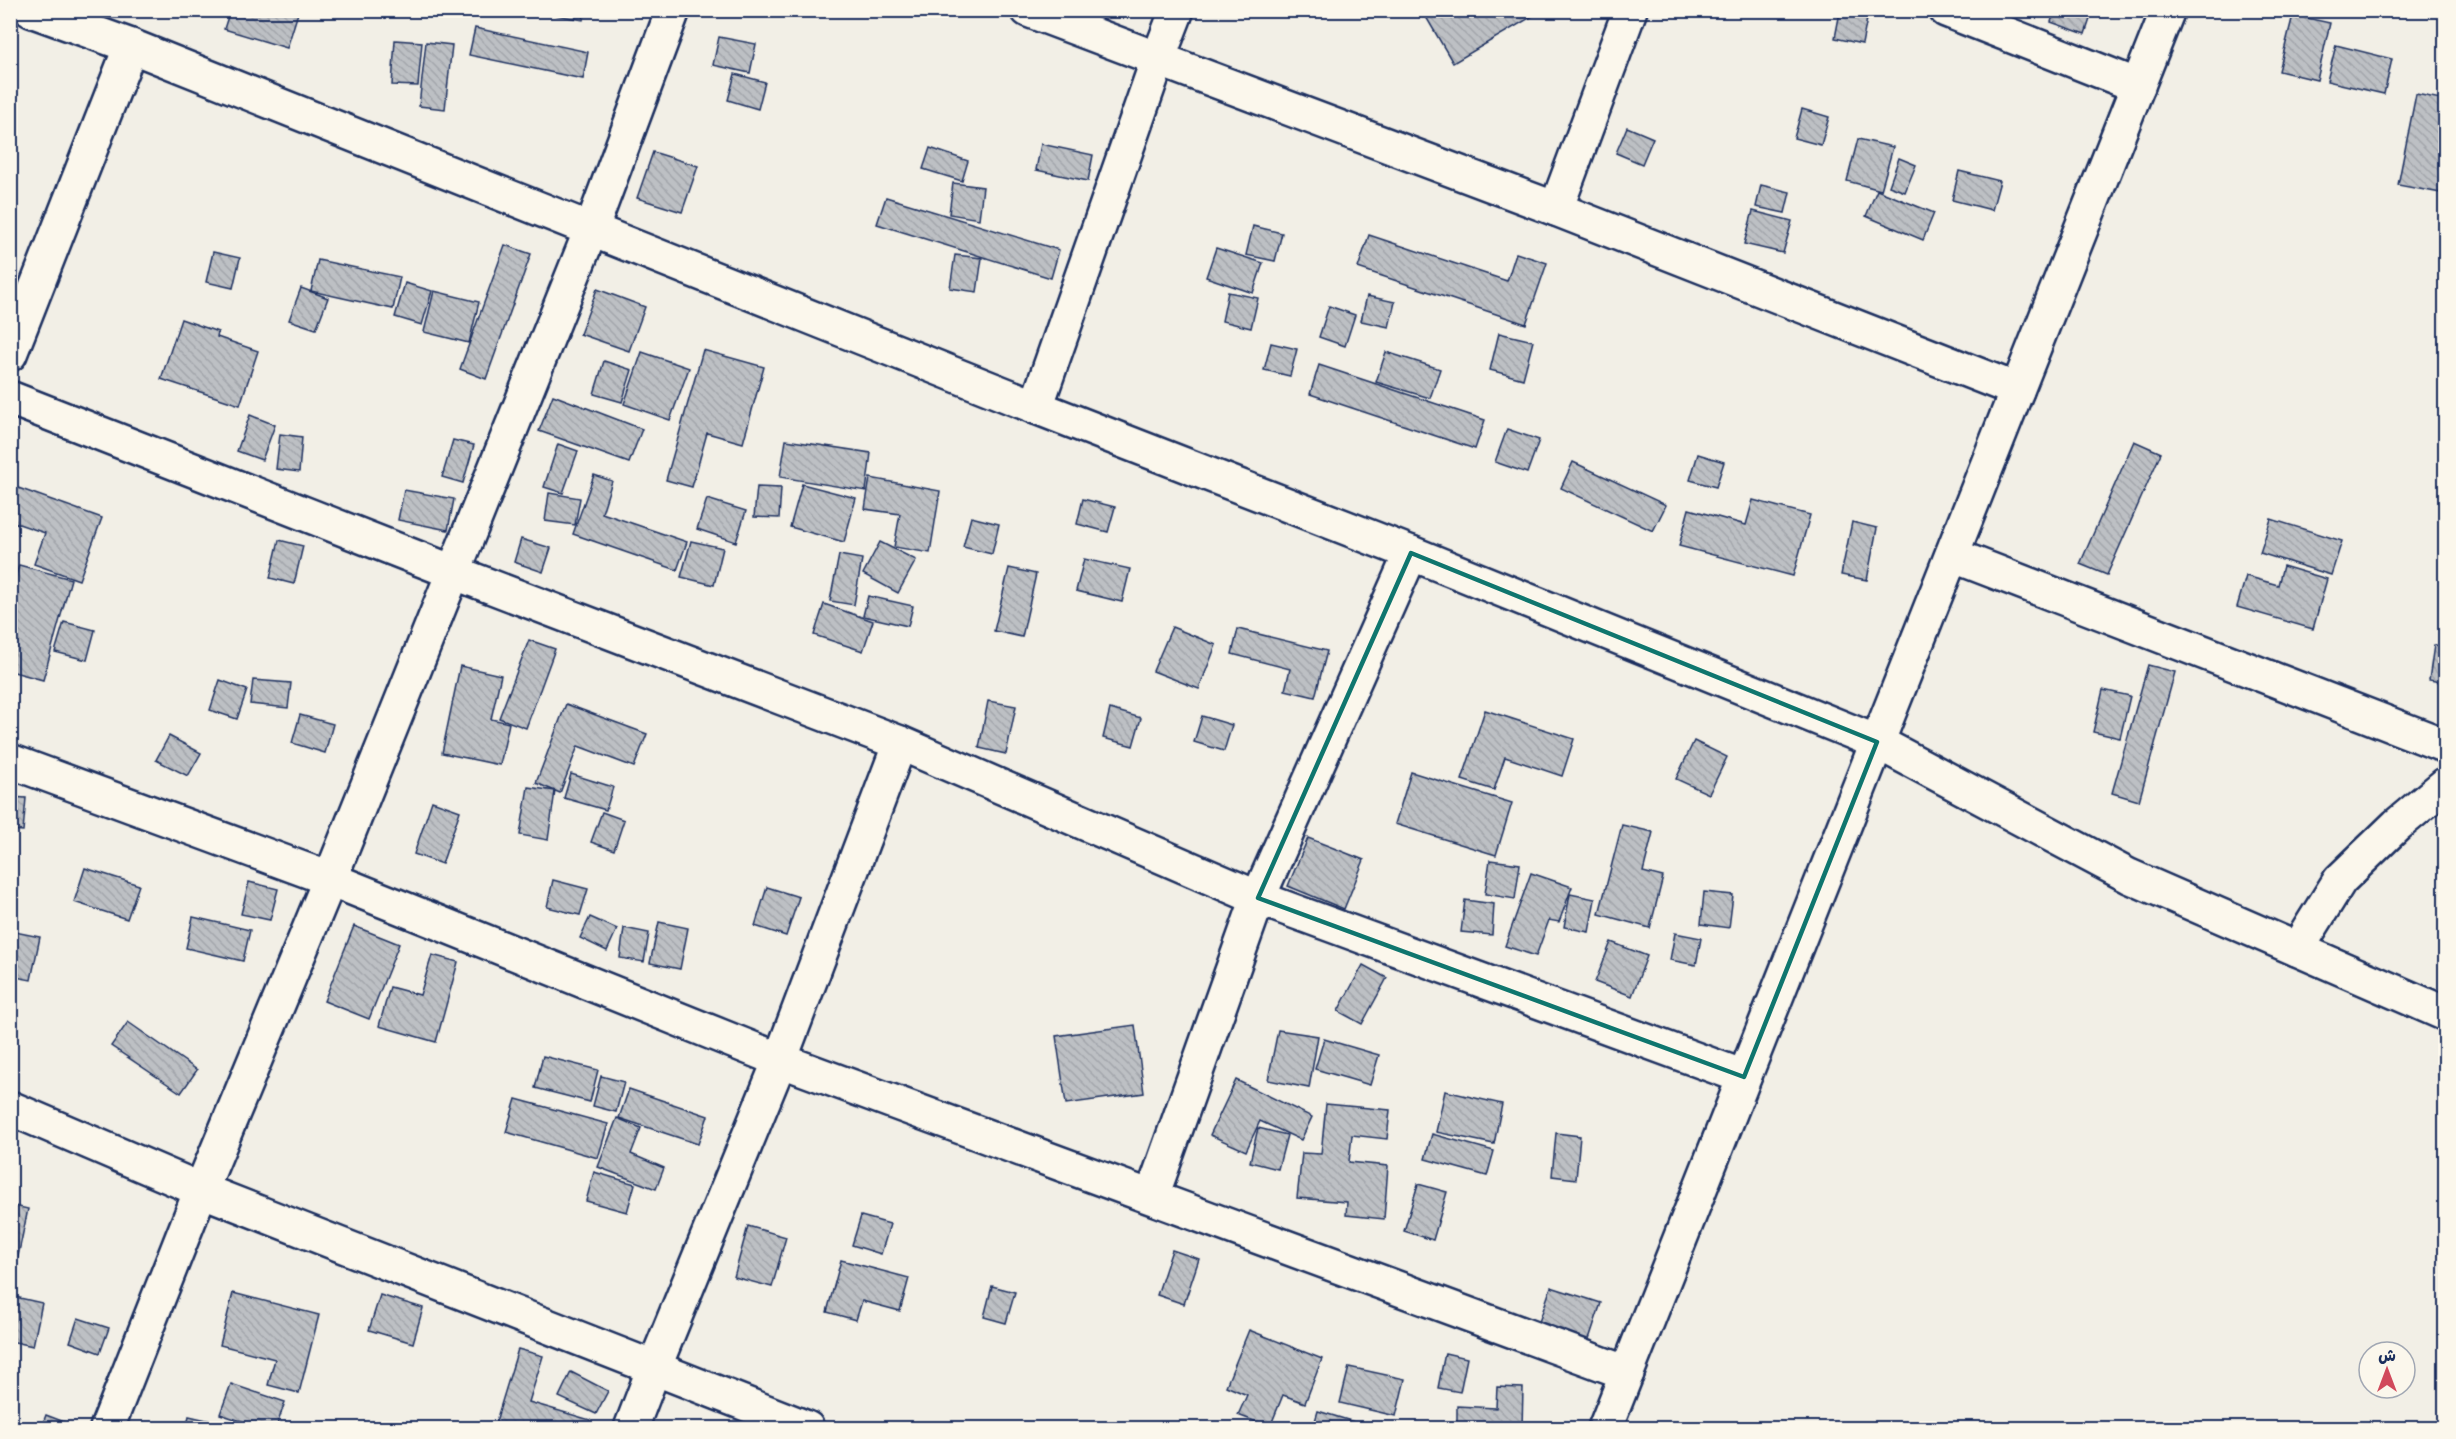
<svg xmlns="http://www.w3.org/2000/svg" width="2456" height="1439" font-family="Sriracha,'Playpen Sans Arabic',sans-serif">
<defs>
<pattern id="building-back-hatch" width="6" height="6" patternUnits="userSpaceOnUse" patternTransform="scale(1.5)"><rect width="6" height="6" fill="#bdc0c4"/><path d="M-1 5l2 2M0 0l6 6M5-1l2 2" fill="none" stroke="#a2a5ab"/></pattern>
</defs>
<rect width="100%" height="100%" fill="#f2efe6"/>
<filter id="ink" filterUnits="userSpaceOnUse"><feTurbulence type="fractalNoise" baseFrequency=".0167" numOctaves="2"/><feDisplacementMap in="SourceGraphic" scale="12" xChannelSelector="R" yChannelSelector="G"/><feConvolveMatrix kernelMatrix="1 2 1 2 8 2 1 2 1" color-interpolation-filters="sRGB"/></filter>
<g filter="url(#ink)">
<g fill="url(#building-back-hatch)" stroke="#1b2f5e" stroke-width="1.5">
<polygon points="230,10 289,10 298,13 287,48 224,29"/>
<polygon points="556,10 585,10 583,20 555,15"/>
<polygon points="1422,10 1543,10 1453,63"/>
<polygon points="2055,10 2093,10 2085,34 2051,22"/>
<polygon points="1840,12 1867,19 1862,44 1835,38"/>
<polygon points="2293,15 2330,23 2317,80 2279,71"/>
<polygon points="475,28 588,52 583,79 469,55"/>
<polygon points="719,37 756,44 750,73 713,65"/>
<polygon points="395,40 422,42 418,86 392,85"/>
<polygon points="426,42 452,45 445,109 419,106"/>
<polygon points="2336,45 2392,59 2384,94 2327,81"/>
<polygon points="735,74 765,82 758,109 728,100"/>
<polygon points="2416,94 2446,100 2446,194 2398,185"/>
<polygon points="1802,109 1829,117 1821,145 1794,138"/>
<polygon points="1627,127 1653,138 1642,164 1616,153"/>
<polygon points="1858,139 1893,147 1881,190 1847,181"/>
<polygon points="1041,144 1093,155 1088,181 1036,170"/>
<polygon points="930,148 968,161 962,181 923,169"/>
<polygon points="653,152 698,166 682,212 637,198"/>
<polygon points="1899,158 1916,165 1905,192 1889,186"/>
<polygon points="1959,171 2000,181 1992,210 1952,200"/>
<polygon points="953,183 983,187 979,219 949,214"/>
<polygon points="1761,185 1790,192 1785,213 1756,207"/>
<polygon points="1877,190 1934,213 1923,240 1866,216"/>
<polygon points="886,197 1059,250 1051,278 877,224"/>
<polygon points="1753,211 1792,221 1783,253 1744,244"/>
<polygon points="1253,226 1282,233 1275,261 1246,255"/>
<polygon points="1369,235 1507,281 1516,253 1547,263 1526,324 1358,268"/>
<polygon points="505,245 531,254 486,379 460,369"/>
<polygon points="1216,248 1263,263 1253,293 1206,277"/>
<polygon points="213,252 240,258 233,288 206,282"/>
<polygon points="955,255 982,258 977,292 950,288"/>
<polygon points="318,260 400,277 393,309 311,291"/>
<polygon points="405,283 432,291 422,325 395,317"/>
<polygon points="301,288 328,298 316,329 289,320"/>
<polygon points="597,289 645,307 629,351 580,334"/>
<polygon points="434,291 479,302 469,343 424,332"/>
<polygon points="1228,292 1258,298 1251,328 1222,321"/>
<polygon points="1367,296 1395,302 1389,327 1361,321"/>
<polygon points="1329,306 1355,315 1345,346 1319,337"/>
<polygon points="181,319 218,332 217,337 258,351 240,405 161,379"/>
<polygon points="1499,333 1533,341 1523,379 1490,370"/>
<polygon points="1271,343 1297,349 1290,376 1264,370"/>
<polygon points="703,350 764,367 743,443 707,433 692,487 666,480"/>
<polygon points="642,352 689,368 670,420 624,404"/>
<polygon points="1386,352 1440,369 1430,398 1376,382"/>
<polygon points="604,361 632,370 622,402 594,394"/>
<polygon points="1319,365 1485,420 1475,449 1310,394"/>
<polygon points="553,395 642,429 629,463 539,431"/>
<polygon points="250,415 275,425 262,460 237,451"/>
<polygon points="1507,429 1539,440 1527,473 1495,462"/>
<polygon points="280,434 302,437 299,472 276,469"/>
<polygon points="453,440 474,445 463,483 442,477"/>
<polygon points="786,440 871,453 866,491 780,477"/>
<polygon points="2134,441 2161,453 2107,575 2080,564"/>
<polygon points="558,444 578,451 563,493 544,487"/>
<polygon points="1698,454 1724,462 1716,487 1690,480"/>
<polygon points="1573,462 1666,505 1653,531 1561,488"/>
<polygon points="594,475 612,481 602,513 687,542 677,570 573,534"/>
<polygon points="870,478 940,491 930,553 894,547 900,514 865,509"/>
<polygon points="802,484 856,498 844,542 790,527"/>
<polygon points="10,485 102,518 79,580 34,564 45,533 10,521"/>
<polygon points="757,487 781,488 779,518 754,517"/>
<polygon points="404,490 454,499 448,530 398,520"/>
<polygon points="549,493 580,498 575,525 545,521"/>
<polygon points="707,499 746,511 736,542 697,529"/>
<polygon points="1083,499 1115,507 1108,532 1077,524"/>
<polygon points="1753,500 1810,515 1793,576 1679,546 1689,509 1746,525"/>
<polygon points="971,517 999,524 992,554 963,547"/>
<polygon points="2271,519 2342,541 2331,575 2260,553"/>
<polygon points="1852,522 1877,528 1867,580 1841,575"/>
<polygon points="521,539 551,548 543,572 514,562"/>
<polygon points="279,540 303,546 294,584 270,578"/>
<polygon points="691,541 723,548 714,585 681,577"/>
<polygon points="880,542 916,560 898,593 863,574"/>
<polygon points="839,555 862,559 854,605 830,601"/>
<polygon points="1084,559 1130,569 1122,602 1076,591"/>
<polygon points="19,565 71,579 43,680 10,671 10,597"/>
<polygon points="2283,566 2327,579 2313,629 2237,607 2246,576 2278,585"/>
<polygon points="1009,568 1036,574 1022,637 994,631"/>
<polygon points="868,596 913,606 908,626 863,616"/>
<polygon points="824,604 873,621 863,651 814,635"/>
<polygon points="64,622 95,630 87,660 55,652"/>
<polygon points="1172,627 1216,645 1199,689 1153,671"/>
<polygon points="1238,629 1327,651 1315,697 1285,690 1290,669 1232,654"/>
<polygon points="529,640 555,649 526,728 499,718"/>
<polygon points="2434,645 2446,646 2446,683 2429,680"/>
<polygon points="2148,665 2175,672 2139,801 2112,793"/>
<polygon points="460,666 501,675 491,719 509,723 500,765 442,753"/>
<polygon points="220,680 247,690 237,719 210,710"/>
<polygon points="253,680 291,683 288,708 250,704"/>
<polygon points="2103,690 2130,696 2120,738 2093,732"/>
<polygon points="988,701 1016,706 1006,754 979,748"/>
<polygon points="566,704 647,734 634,767 578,746 560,793 536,783"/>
<polygon points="1110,709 1141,718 1133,746 1103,738"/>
<polygon points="1485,710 1574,739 1562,776 1505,757 1494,790 1462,780"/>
<polygon points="300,715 333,724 325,753 292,743"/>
<polygon points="1202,716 1232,725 1224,751 1194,742"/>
<polygon points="169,736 201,753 188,776 156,760"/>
<polygon points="1694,741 1727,757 1709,794 1676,779"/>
<polygon points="1411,772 1512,803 1496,855 1395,824"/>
<polygon points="571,774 613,787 606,810 564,798"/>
<polygon points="528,787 555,791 548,840 520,835"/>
<polygon points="10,797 26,798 23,831 10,830"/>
<polygon points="432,801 460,811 442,864 414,854"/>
<polygon points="602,812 624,820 614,850 591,842"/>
<polygon points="1622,825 1653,832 1643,872 1663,877 1650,928 1599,914"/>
<polygon points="1308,838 1364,860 1344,909 1288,886"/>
<polygon points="1490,860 1520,864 1515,899 1485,894"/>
<polygon points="85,868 139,885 127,919 74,902"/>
<polygon points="1531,873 1572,887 1559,922 1549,920 1536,956 1505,946"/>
<polygon points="553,880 588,889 580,915 547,907"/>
<polygon points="249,882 278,889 270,920 241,914"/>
<polygon points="767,887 799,897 786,936 755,926"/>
<polygon points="1704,892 1733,895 1729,928 1701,924"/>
<polygon points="1570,894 1595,899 1589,932 1564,927"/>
<polygon points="1465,900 1494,904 1492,935 1461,932"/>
<polygon points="193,917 250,930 243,961 186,948"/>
<polygon points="590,917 617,929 607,951 580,938"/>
<polygon points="659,922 688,928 680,969 650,963"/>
<polygon points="354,926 399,944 369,1019 324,1001"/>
<polygon points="624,928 649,933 644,962 620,958"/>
<polygon points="10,931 40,937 31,980 10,976"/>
<polygon points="1675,933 1701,938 1696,965 1670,960"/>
<polygon points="1611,942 1647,956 1632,996 1595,982"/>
<polygon points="432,955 458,962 436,1042 379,1026 390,987 420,995"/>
<polygon points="1363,965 1387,978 1362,1024 1338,1011"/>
<polygon points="128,1022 197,1070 181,1093 111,1046"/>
<polygon points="1135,1025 1144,1093 1066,1104 1056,1036"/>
<polygon points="1278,1030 1318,1036 1309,1088 1268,1080"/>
<polygon points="1324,1039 1379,1055 1370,1085 1315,1069"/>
<polygon points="543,1056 598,1070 590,1102 535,1088"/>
<polygon points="601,1076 624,1082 616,1112 593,1106"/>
<polygon points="1236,1080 1312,1117 1301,1140 1260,1121 1246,1151 1210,1135"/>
<polygon points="629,1089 708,1116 698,1144 619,1118"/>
<polygon points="1445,1091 1502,1104 1494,1144 1436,1132"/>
<polygon points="516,1099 608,1124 598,1158 506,1132"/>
<polygon points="1326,1104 1390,1110 1387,1139 1352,1135 1349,1162 1388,1166 1384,1219 1346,1215 1347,1202 1297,1198 1302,1153 1321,1154"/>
<polygon points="617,1118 641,1128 631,1154 664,1168 656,1189 598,1167"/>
<polygon points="1258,1128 1287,1135 1278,1169 1250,1162"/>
<polygon points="1556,1133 1580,1136 1576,1179 1552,1176"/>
<polygon points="1432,1134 1494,1151 1487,1176 1425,1159"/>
<polygon points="594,1172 635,1184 627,1212 586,1201"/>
<polygon points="1418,1184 1447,1192 1433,1240 1404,1231"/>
<polygon points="10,1205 28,1209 13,1280 10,1279"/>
<polygon points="861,1216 890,1224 881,1254 852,1245"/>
<polygon points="748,1226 786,1237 772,1287 734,1277"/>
<polygon points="1172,1250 1199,1259 1184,1304 1157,1295"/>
<polygon points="841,1260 909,1278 900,1311 862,1301 856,1320 827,1312"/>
<polygon points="992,1286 1015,1292 1006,1323 984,1317"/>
<polygon points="1551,1287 1601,1303 1588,1342 1538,1325"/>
<polygon points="233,1293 319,1315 299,1393 268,1385 275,1359 220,1345"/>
<polygon points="380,1295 423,1308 413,1343 369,1330"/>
<polygon points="11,1296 42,1303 33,1346 10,1341"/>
<polygon points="78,1318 109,1328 100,1353 70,1342"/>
<polygon points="1249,1330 1322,1359 1305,1403 1283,1395 1270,1427 1238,1415 1247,1395 1226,1386"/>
<polygon points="518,1349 543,1356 529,1402 590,1420 588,1428 494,1428"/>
<polygon points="1445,1353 1467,1358 1460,1392 1438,1388"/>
<polygon points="1349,1367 1405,1379 1396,1416 1340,1403"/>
<polygon points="571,1372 608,1391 596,1414 559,1397"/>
<polygon points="231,1384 285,1402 276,1428 262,1428 220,1414"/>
<polygon points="1497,1387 1523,1388 1522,1428 1457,1428 1457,1406 1496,1408"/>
<polygon points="1318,1411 1361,1424 1359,1428 1313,1428"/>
<polygon points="46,1415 80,1428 41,1428"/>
<polygon points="189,1416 216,1422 215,1428 186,1428"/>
</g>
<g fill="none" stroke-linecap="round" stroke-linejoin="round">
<g stroke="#1b2f5e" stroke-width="38">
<g id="minor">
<polyline points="31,10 131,46 1036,407 1411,553 1877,742 2129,876 2446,1014"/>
<polyline points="1028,10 1556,209 2017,390"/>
<polyline points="1946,10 2138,86"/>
<polyline points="1556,209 1630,10"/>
<polyline points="10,354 131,46"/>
<polyline points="10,398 453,572 900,743 1258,898 1744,1077"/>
<polyline points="1036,407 1158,59 1177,10"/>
<polyline points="1952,555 2446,746"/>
<polyline points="10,761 330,879 780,1060 1627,1373"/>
<polyline points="2297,949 2340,880 2397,825 2446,784"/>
<polyline points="10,1108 201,1190 807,1428"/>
<polyline points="1152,1196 1258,898 1411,553"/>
<polyline points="107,1428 201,1190 330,879 591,230 673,10"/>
<polyline points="631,1428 654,1368 780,1060 900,743"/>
<polyline points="1605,1428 2168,10"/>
</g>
</g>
<use href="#minor" stroke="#fbf7ec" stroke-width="33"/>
</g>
</g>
<path fill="none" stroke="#0f766e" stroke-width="4.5" stroke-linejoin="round" d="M1411 553 1877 742 1744 1077 1258 898Z"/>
<rect width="2456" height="1439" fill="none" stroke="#fbf7ec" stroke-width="36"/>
<rect x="18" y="18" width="2420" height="1403" fill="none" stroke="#1b2f5e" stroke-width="2" filter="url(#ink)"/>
<g transform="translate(2387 1370)"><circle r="28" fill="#fbf7ec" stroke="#a1a7b3" stroke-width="1.5"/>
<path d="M0-4.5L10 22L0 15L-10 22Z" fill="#d1495b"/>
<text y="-9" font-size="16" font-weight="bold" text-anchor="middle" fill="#1b2f5e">ش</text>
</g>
</svg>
